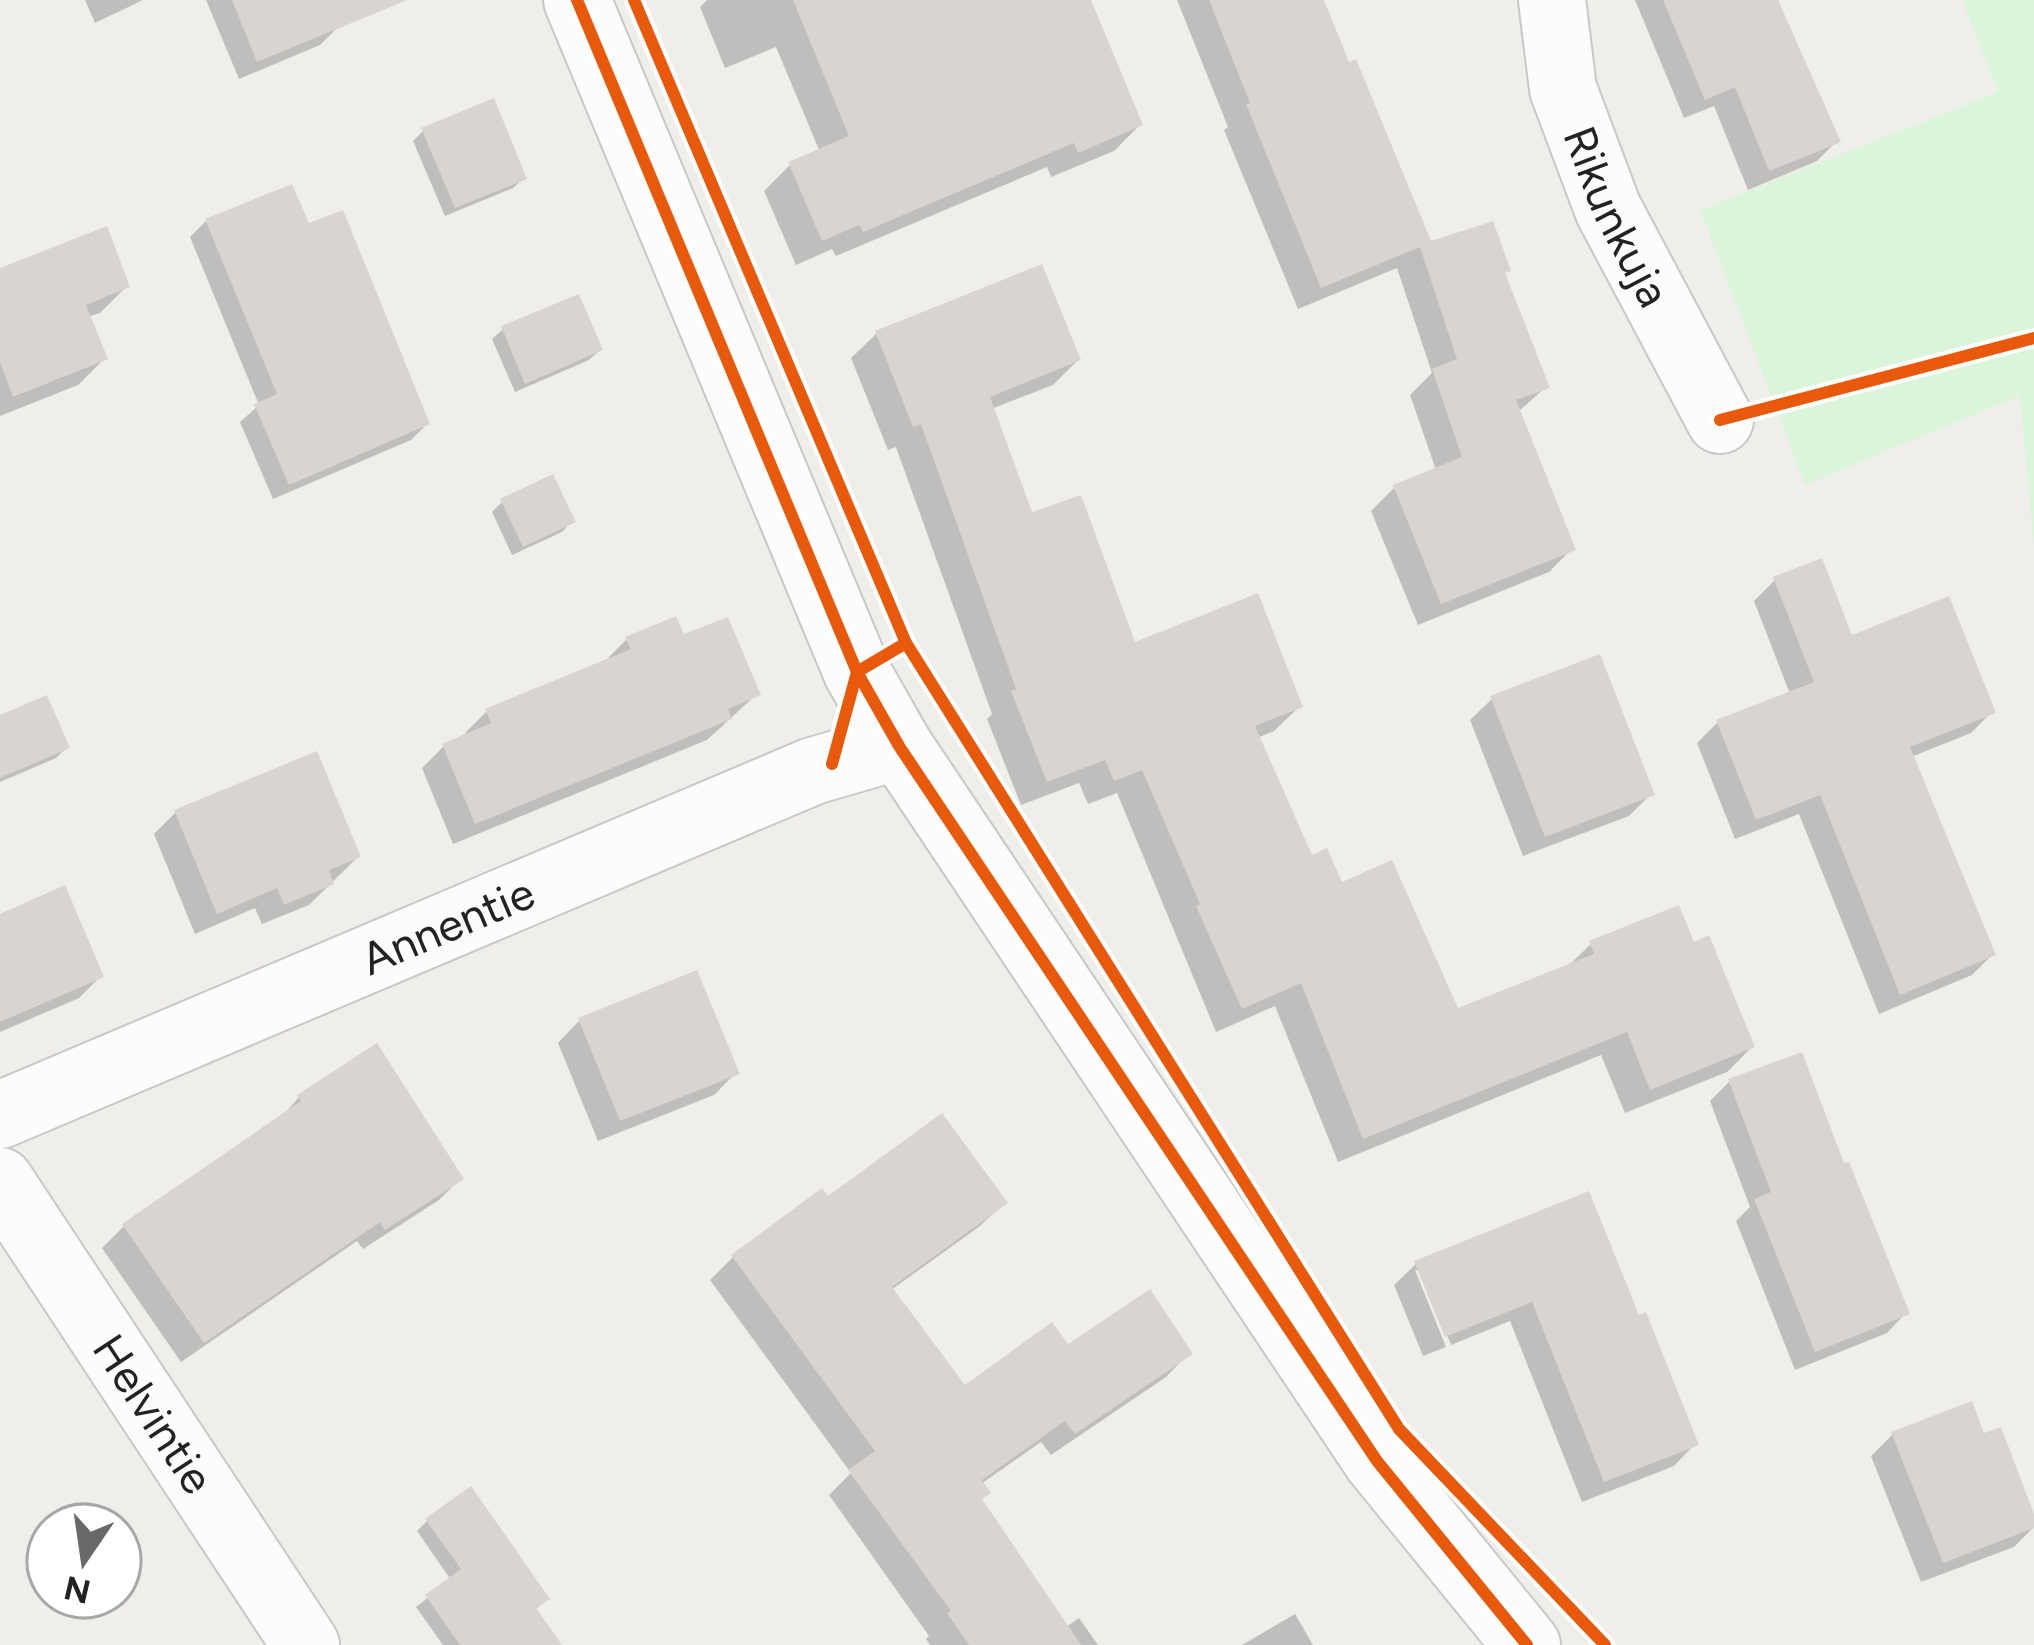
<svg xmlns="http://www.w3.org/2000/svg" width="2034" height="1645" font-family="Figtree,sans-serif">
<rect width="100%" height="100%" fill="#f0eeeb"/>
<polygon fill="#daf5da" points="1962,0 2034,0 2034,549 2020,396 1805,485 1700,210 1998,92"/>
<g fill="#0003">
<polygon points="85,0 143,0 95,23"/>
<polygon points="206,0 379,0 339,26 320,45 239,79"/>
<polygon points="707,0 956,0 1140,125 1114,151 1051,177 1047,167 836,256 832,249 796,265 764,191 790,165 820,152 776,47 725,68 700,7"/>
<polygon points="1177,0 1321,0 1429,245 1502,275 1546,387 1518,412 1572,549 1549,572 1418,625 1371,511 1394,488 1436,470 1410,395 1432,373 1397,268 1298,309 1224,130 1228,127"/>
<polygon points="1635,0 1776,0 1837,141 1817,161 1748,190 1714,106 1684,118"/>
<polygon points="423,131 524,178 513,188 445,216 413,141"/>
<polygon points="206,221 427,424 411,440 273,499 240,422 259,405 190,237"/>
<polygon points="0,272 127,286 100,313 88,317 105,358 78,385 0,416"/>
<polygon points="503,329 600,350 589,360 515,392 492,339"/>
<polygon points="877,333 1078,360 1053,385 991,409 1030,515 1133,646 1300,706 1274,731 1257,738 1310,859 1340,886 1456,1012 1566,968 1591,944 1692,946 1752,1047 1727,1072 1625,1113 1601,1055 1338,1162 1275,1006 1216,1032 1117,793 1088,804 1079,783 1021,805 987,719 992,714 896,447 888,450 851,358"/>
<polygon points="502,502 572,521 562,532 512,555 492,512"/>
<polygon points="1775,580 1850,639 1992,712 1971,733 1911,757 1992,955 1972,975 1879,1014 1799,814 1735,839 1697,743 1717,723 1790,694 1754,601"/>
<polygon points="682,638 757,694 707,740 453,844 422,768 444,746 467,737 465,733 487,711 605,661 627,639"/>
<polygon points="1492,699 1651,794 1629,816 1523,856 1470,720"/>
<polygon points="0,718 66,748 56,758 0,782"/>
<polygon points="176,812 358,857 309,905 262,924 255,908 195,934 154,834"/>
<polygon points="0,917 101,976 79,998 0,1032"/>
<polygon points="579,1021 736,1073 714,1095 598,1141 558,1043"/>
<polygon points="1730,1081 1842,1167 1906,1313 1887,1333 1795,1370 1736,1221 1750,1207 1710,1101"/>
<polygon points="299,1097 461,1178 439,1200 363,1249 357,1241 181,1362 102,1248 124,1226 278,1121"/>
<polygon points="827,1201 1004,1203 980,1226 891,1290 964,1389 1067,1348 1189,1353 1166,1377 1051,1455 1041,1442 981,1484 980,1500 1066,1627 1079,1618 1098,1645 930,1645 926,1639 929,1636 829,1495 851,1473 710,1280 733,1257"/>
<polygon points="1416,1264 1637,1319 1695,1444 1674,1466 1582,1502 1510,1321 1451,1345 1421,1270 1415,1270 1446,1347 1423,1356 1394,1285"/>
<polygon points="1893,1434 1982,1437 2034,1527 2014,1547 1921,1582 1871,1456"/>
<polygon points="427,1521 546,1599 534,1611 554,1645 443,1645 416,1607 451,1580 417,1531"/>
<polygon points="1295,1614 1313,1645 1242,1645"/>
</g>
<g fill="#d7d4d2">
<polygon points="232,0 405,0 405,1 257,62"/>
<polygon points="793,0 1091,0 1143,125 1078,153 1074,143 863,232 859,225 822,241 788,162 849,136"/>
<polygon points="1209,0 1324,0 1349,62 1356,59 1431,241 1493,221 1511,271 1505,273 1550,388 1516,400 1576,550 1441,604 1393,485 1462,457 1432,369 1457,359 1420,247 1321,288 1246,104 1250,103"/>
<polygon points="1663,0 1778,0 1841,142 1769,171 1735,87 1705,100"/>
<polygon points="494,98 527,179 455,208 421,128"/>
<polygon points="292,184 309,223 343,210 430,424 289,485 254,404 277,394 205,219"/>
<polygon points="107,226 130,287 86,305 108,359 13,397 0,362 0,268"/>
<polygon points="1042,264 1081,360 990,397 1032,512 1081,495 1135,642 1258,593 1303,707 1255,726 1312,855 1327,848 1342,882 1392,860 1458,1008 1594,954 1589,941 1679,905 1694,942 1709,935 1755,1047 1650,1090 1627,1032 1363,1139 1301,983 1242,1009 1196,906 1200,904 1142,770 1114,781 1105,760 1047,782 1011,691 1016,689 921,424 913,427 875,331"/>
<polygon points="579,294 603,350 525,384 501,326"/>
<polygon points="553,474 576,522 523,547 500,499"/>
<polygon points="1822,558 1852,635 1949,596 1996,713 1910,747 1996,955 1900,995 1820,795 1756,820 1716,720 1814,682 1773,577"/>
<polygon points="676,616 684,634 728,617 761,695 728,709 732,719 475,824 442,744 491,723 485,709 631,649 625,637"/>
<polygon points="1600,654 1655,795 1545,837 1490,696"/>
<polygon points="47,695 70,748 0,778 0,715"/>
<polygon points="317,751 361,857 329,870 334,884 284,905 277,888 217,914 174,810"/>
<polygon points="65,885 104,977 0,1022 0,914"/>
<polygon points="697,970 740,1074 620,1121 578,1018"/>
<polygon points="377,1043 464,1179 385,1230 380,1222 204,1343 122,1224 301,1101 297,1095"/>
<polygon points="1802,1052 1844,1163 1849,1162 1910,1314 1815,1352 1754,1199 1771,1192 1728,1079"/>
<polygon points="942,1113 1008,1203 892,1287 965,1385 1052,1322 1068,1344 1150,1289 1193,1354 1075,1434 1065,1421 982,1480 991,1493 982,1499 1081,1645 969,1645 947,1613 951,1611 848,1470 875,1451 731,1255 822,1188 828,1196"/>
<polygon points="1589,1191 1639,1315 1646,1312 1699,1445 1604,1482 1532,1302 1445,1337 1414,1261"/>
<polygon points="1972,1401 1984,1433 2001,1427 2034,1514 2034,1528 1943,1563 1891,1432"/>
<polygon points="471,1486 550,1599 536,1608 562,1645 460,1645 425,1595 461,1569 425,1519"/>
</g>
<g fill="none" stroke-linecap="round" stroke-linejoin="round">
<g stroke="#c9c8c7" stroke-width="70">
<g id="minor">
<polyline points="577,0 857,672 899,746 1377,1461 1527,1645"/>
<path id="s1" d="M1552 0 1563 89 1608 209 1720 420"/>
<path id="s2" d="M0 1115 813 771 899 746"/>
<path id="s3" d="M0 1181 306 1645"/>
</g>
</g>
<use href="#minor" stroke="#fdfcfc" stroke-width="66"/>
<g stroke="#fff" stroke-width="20">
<g id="cycleway">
<polyline points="577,0 857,672 899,746 1377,1461 1527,1645"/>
<polyline points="634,0 906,643 1399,1429 1605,1645"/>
<polyline points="1720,420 2034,338"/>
<polyline points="832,764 857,672 906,643"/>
</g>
</g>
<use href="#cycleway" stroke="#e8590c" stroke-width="12"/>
</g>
<g text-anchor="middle" stroke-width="10" stroke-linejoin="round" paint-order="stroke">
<g font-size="45" fill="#222" stroke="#fff">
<text dy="16" stroke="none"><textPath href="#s1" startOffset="228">Rikunkuja</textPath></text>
<text dy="16" stroke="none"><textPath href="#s2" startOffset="486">Annentie</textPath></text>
<text dy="16" stroke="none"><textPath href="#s3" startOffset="279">Helvintie</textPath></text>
</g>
</g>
<g transform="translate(84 1561) rotate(193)"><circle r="57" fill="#ffffff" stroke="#a7a7a7" stroke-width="3"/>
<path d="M0-9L21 45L0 30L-21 45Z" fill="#6a6968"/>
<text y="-18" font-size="33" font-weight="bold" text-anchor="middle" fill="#222222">N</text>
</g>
</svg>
